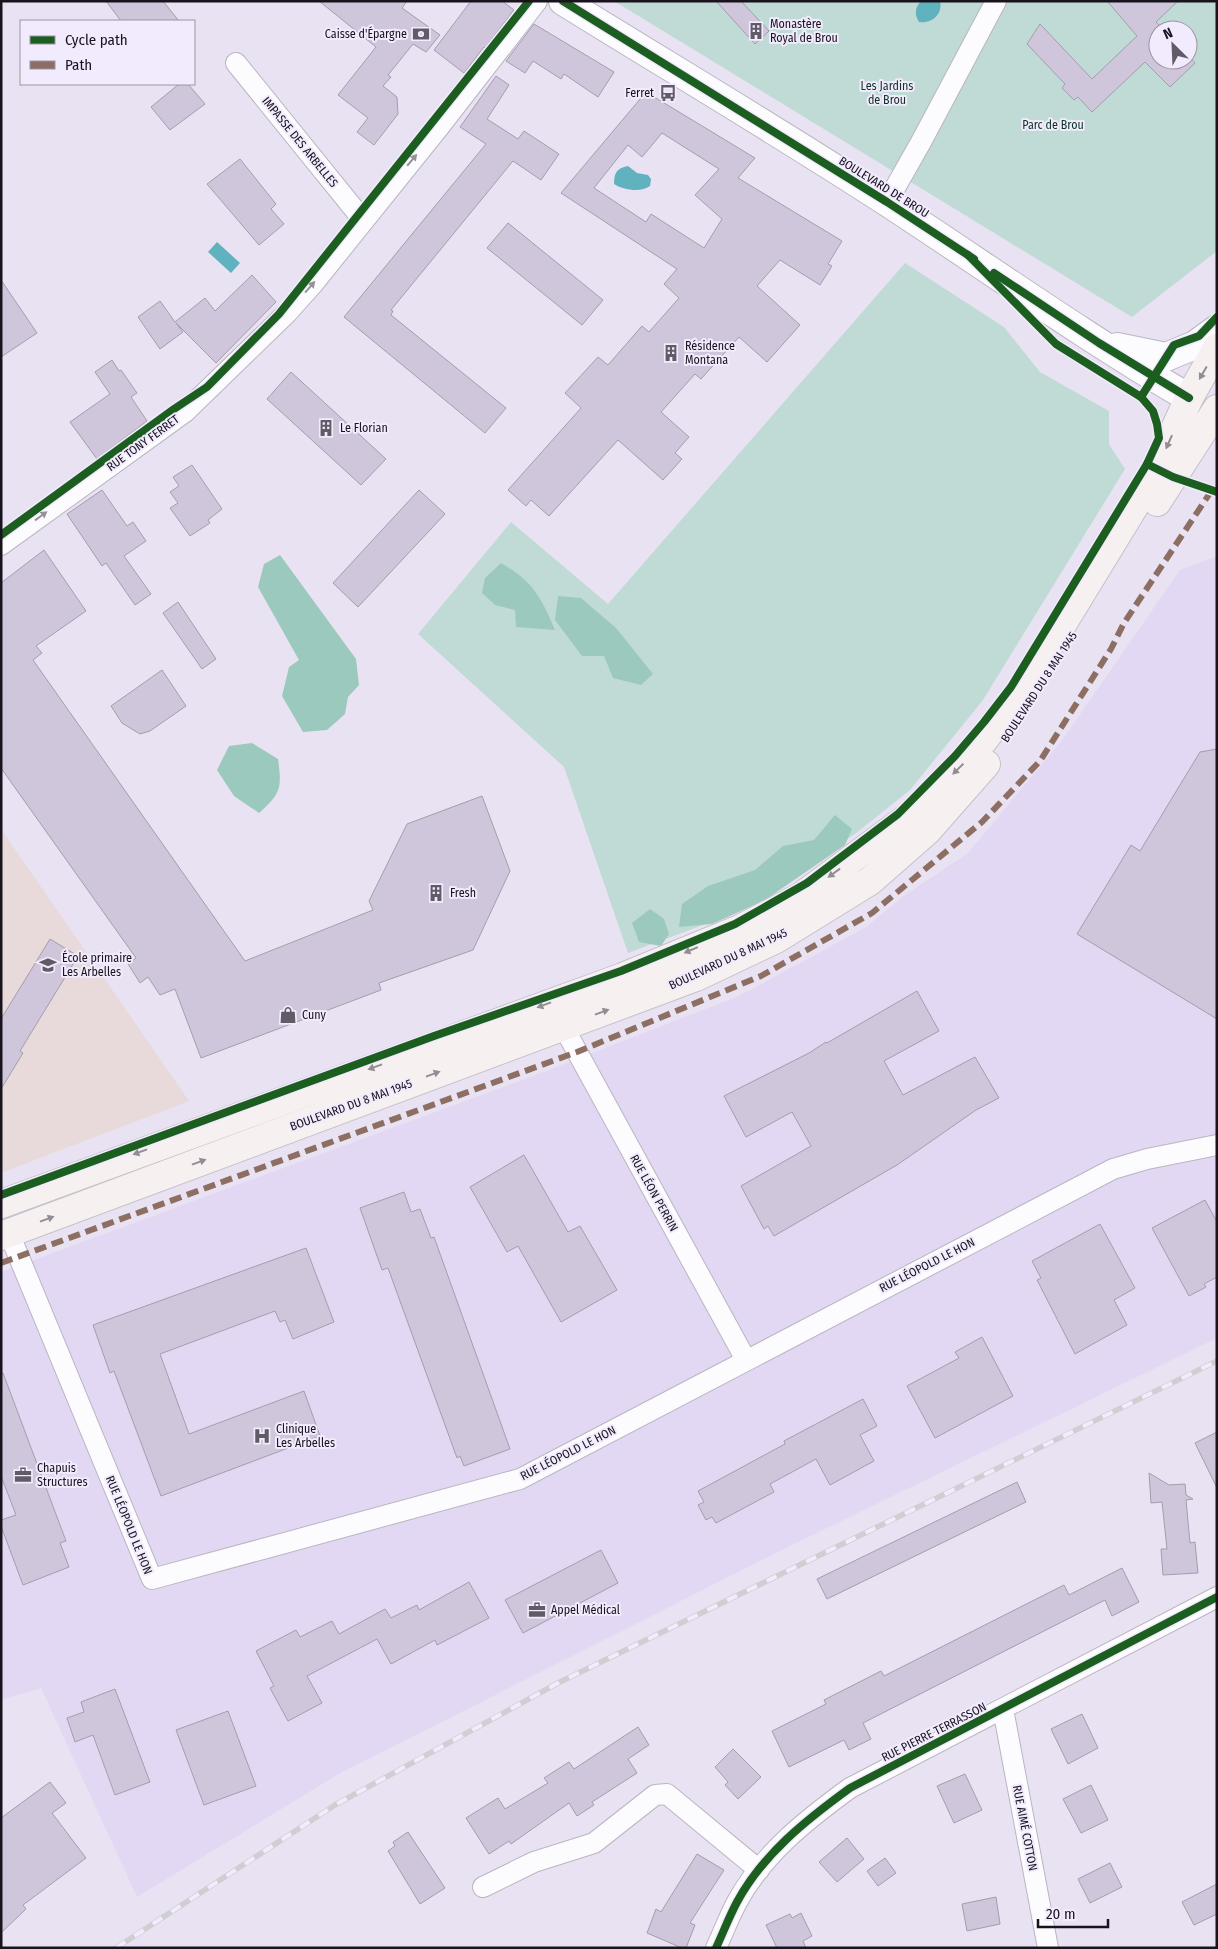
<svg xmlns="http://www.w3.org/2000/svg" width="1218" height="1949" font-family="'Fira Sans Condensed',sans-serif">
<rect width="100%" height="100%" fill="#e9e2f3"/>
<polygon fill="#e3d8f3" points="1217,556 1217,1338 784,1549 337,1775 137,1897 41,1688 1,1700 1,1272 541,1073 739,996 866,927 905,895 968,853 1063,739 1180,570"/>
<polygon fill="#e8dada" points="1,829 189,1101 1,1173"/>
<g fill="#c0dbd5" fill-rule="evenodd">
<path d="M614 1H1217V251L1132 317ZM1158 30H1188V60H1158Z"/>
<polygon points="905,263 1004,327 1040,372 1109,411 1109,444 1125,469 983,700 910,790 855,834 780,882 708,923 628,953 564,767 418,634 511,522 608,604"/>
</g>
<g fill="#9cc9bd">
<polygon points="280,555 356,659 359,685 348,697 345,714 327,730 303,732 282,696 289,667 299,660 258,587 264,564"/>
<path d="M501 563C533 581 541 597 555 630L516 627 515 610 495 605 482 593 485 578Z"/>
<polygon points="558,596 581,598 616,628 653,674 641,685 613,678 604,656 582,656 555,620"/>
<path d="M252 743 278 759C282 788 281 793 259 813L234 796 217 770 229 746Z"/>
<polygon points="835,815 852,829 845,845 765,900 712,924 679,927 682,904 708,886 755,870 783,846 814,840"/>
<polygon points="650,909 664,919 669,934 661,946 639,942 632,923"/>
</g>
<g fill="#60b2be">
<path d="M921 1H940C943 14 932 24 919 22 914 14 915 8 921 1Z"/>
<path d="M628 166 637 173 648 175 651 179 650 186C641 193 623 190 614 184 614 174 616 168 628 166Z"/>
<polygon points="217,242 240,263 231,273 208,252"/>
</g>
<g fill="#cfc6db" stroke="#a39eaa" fill-rule="evenodd">
<polygon points="106,1 163,1 179,21 121,21"/>
<polygon points="319,1 407,1 402,8 440,35 426,52 413,44 388,75 391,77 383,86 397,97 398,114 374,145 357,132 368,118 338,95 376,47"/>
<polygon points="471,1 502,1 514,10 485,48 484,47 464,73 434,50"/>
<polygon points="716,1 741,1 769,31 755,44"/>
<polygon points="1107,1 1178,1 1156,22 1164,30 1158,30 1158,60 1188,60 1188,55 1195,63 1170,87 1145,62 1092,112 1078,97 1074,100 1062,88 1065,84 1027,44 1040,24 1092,79 1137,36"/>
<polygon points="534,24 614,72 598,97 564,74 561,79 533,61 525,73 506,61"/>
<polygon points="496,76 509,85 487,119 518,139 524,131 559,154 541,180 513,161 391,310 393,311 391,315 506,408 485,433 344,317 486,144 460,127"/>
<polygon points="179,84 188,84 205,104 170,130 151,107"/>
<path d="M646 92 755 158 738 178 842 241 828 264 832 266 820 285 780 260 757 286 800 325 767 362 739 337 701 379 695 374 661 412 689 437 675 453 682 459 663 480 618 440 549 516 531 500 526 506 508 490 581 408 565 393 598 357 608 365 642 326 649 332 679 298 664 284 677 269 561 193ZM662 133 719 169 695 195 722 219 704 248 651 214 646 222 594 188 628 145 642 157Z"/>
<polygon points="240,159 276,204 271,209 284,224 259,245 207,184"/>
<polygon points="508,223 603,300 582,325 487,248"/>
<polygon points="252,275 276,302 216,363 176,323 183,332 160,349 138,317 160,301 175,322 205,298 215,311"/>
<polygon points="1,280 37,333 1,357"/>
<polygon points="112,360 119,371 121,370 137,393 131,397 147,421 97,459 70,422 110,394 95,372"/>
<polygon points="291,372 386,459 361,485 267,399"/>
<polygon points="192,465 222,509 208,520 210,523 190,536 170,508 178,503 170,492 179,486 173,477"/>
<polygon points="102,490 127,526 133,522 146,541 124,556 151,594 135,605 106,563 102,566 67,514"/>
<polygon points="419,490 445,514 358,607 333,583"/>
<polygon points="44,550 86,611 36,646 42,653 33,660 245,961 373,910 369,901 407,824 482,796 510,871 473,950 379,983 381,990 201,1058 175,989 160,995 148,977 140,983 128,964 136,958 1,768 1,583"/>
<polygon points="178,602 216,659 202,669 163,613"/>
<polygon points="162,670 186,706 150,731 140,734 122,723 111,706"/>
<polygon points="1217,749 1217,1019 1077,934 1131,845 1140,851 1200,752"/>
<polygon points="50,939 78,956 20,1051 23,1053 1,1089 1,1019"/>
<polygon points="917,991 939,1031 884,1061 903,1095 975,1057 999,1098 976,1110 897,1165 774,1236 768,1226 764,1229 741,1186 811,1146 792,1112 746,1137 724,1096 809,1053 826,1042 827,1043"/>
<polygon points="524,1155 568,1232 580,1226 617,1290 561,1322 518,1246 507,1252 470,1187"/>
<polygon points="404,1192 411,1212 420,1209 431,1238 434,1237 510,1449 464,1466 460,1456 457,1458 388,1268 382,1270 360,1208"/>
<polygon points="1205,1200 1217,1222 1217,1277 1204,1284 1206,1287 1189,1296 1152,1228"/>
<polygon points="1100,1224 1135,1288 1114,1300 1127,1325 1075,1354 1037,1280 1041,1278 1032,1261"/>
<polygon points="306,1248 334,1322 293,1339 285,1320 280,1322 275,1311 160,1354 189,1434 304,1391 320,1436 161,1496 114,1371 110,1373 93,1325"/>
<polygon points="982,1337 1013,1396 935,1438 907,1386 959,1358 955,1352"/>
<polygon points="3,1373 66,1541 60,1543 69,1567 23,1585 1,1526 1,1520 16,1515 1,1476 1,1374"/>
<polygon points="863,1399 877,1426 860,1435 874,1461 830,1485 816,1459 770,1484 774,1492 716,1523 712,1517 706,1520 698,1505 704,1502 698,1491 785,1444 784,1441"/>
<polygon points="1217,1432 1217,1488 1195,1443"/>
<polygon points="1149,1473 1169,1485 1185,1484 1186,1495 1193,1499 1186,1500 1190,1543 1195,1542 1198,1573 1163,1575 1161,1549 1167,1549 1162,1502 1151,1503"/>
<polygon points="1017,1482 1026,1502 827,1599 817,1579"/>
<polygon points="601,1550 618,1583 523,1633 505,1600"/>
<polygon points="1122,1568 1139,1602 1112,1616 1105,1600 863,1723 871,1739 849,1750 844,1740 789,1767 772,1731 826,1704 824,1700 881,1671 884,1676 1064,1585 1069,1595"/>
<polygon points="469,1582 489,1618 437,1645 435,1640 391,1664 377,1639 307,1676 322,1703 288,1721 270,1688 274,1686 256,1651 296,1630 300,1637 332,1621 339,1634 385,1609 391,1618 417,1605 419,1610"/>
<polygon points="115,1689 150,1782 115,1795 93,1735 75,1742 67,1718 84,1712 81,1702"/>
<polygon points="228,1711 256,1786 204,1805 176,1730"/>
<polygon points="1082,1714 1098,1748 1068,1764 1051,1729"/>
<polygon points="638,1727 649,1745 628,1759 637,1773 592,1802 594,1805 577,1816 569,1803 511,1844 509,1841 489,1854 466,1818 498,1798 505,1809 548,1783 544,1778 569,1762 574,1769"/>
<polygon points="733,1749 761,1777 738,1799 725,1785 728,1782 715,1767"/>
<polygon points="965,1774 982,1810 954,1823 937,1786"/>
<polygon points="50,1782 66,1803 52,1813 86,1858 23,1905 26,1909 1,1933 1,1818"/>
<polygon points="1091,1785 1108,1820 1081,1833 1063,1799"/>
<polygon points="408,1832 445,1888 420,1904 388,1851 395,1846 393,1842"/>
<polygon points="847,1838 864,1859 837,1882 819,1862"/>
<polygon points="697,1854 724,1870 690,1923 695,1925 686,1948 682,1948 647,1933 656,1909 661,1912"/>
<polygon points="885,1858 896,1873 878,1886 867,1871"/>
<polygon points="1110,1863 1122,1887 1090,1903 1078,1879"/>
<polygon points="1217,1884 1217,1914 1194,1925 1182,1902"/>
<polygon points="996,1897 1000,1924 967,1931 962,1904"/>
<polygon points="801,1913 812,1936 803,1941 806,1948 777,1948 766,1925 790,1914 792,1918"/>
</g>
<g fill="none" stroke-linecap="round" stroke-linejoin="round">
<g stroke="#bab5c2" stroke-width="22">
<g id="minor">
<polyline points="236,63 363,220"/>
<polyline points="887,202 921,142 996,1"/>
<polyline points="1,545 185,412 287,313 313,284 440,126 537,1"/>
<polyline points="563,1026 746,1360"/>
<polyline points="9,1233 152,1579 520,1479 1113,1169 1147,1159 1217,1145"/>
<polyline points="1003,1709 1048,1948"/>
<polyline points="483,1887 534,1862 594,1843 655,1795 667,1794 759,1870"/>
<path d="M716 1948C723 1933 729 1917 737 1902 763 1854 806 1820 850 1788L1217 1597"/>
</g>
</g>
<g stroke="#bab5c2" stroke-width="30">
<g id="secondary">
<path d="M563 1C671 68 781 133 887 202 988 268 1085 337 1189 398"/>
<polyline points="1117,347 1166,357 1195,345 1217,329"/>
</g>
</g>
<g stroke="#c4c1c9" stroke-width="30">
<g id="primary">
<polyline points="1157,502 1217,409"/>
<polyline points="1,1204 623,977 740,929 799,898 910,816 973,754 1024,687 1157,469 1189,398 1217,348"/>
<polyline points="1,1236 696,977 776,939 870,881 927,831 986,764"/>
</g>
</g>
<use href="#minor" stroke="#fcfbfd" stroke-width="20"/>
<use href="#secondary" stroke="#fcfbfd" stroke-width="28"/>
<use href="#primary" stroke="#f6f0f1" stroke-width="28"/>
<g stroke="#d0ced3" stroke-width="5.5">
<polyline id="rail" points="116,1948 335,1805 558,1683 1217,1361"/>
</g>
<use href="#rail" stroke="#f2ebfd" stroke-width="4" stroke-dasharray="11" stroke-linecap="butt"/>
<polyline stroke="#8d6e63" stroke-width="6" stroke-dasharray="12 6" stroke-linecap="butt" points="1,1263 577,1052 761,976 872,913 982,822 1040,761 1111,649 1124,623 1212,490"/>
<g stroke="#f2ebfd" stroke-width="11">
<g id="cycleway">
<polyline points="563,1 887,202 974,259"/>
<polyline points="994,273 1099,343 1189,398"/>
<polyline points="1141,397 1174,345 1199,336 1217,317"/>
<polyline points="1147,464 1173,477 1217,492"/>
<polyline points="1,535 174,409 207,387 279,314 529,1"/>
<polyline points="1,1195 434,1036 621,971 735,924 807,883 898,814 955,756 984,722 1011,687 1147,464 1159,438 1157,424 1153,411 1141,397 1056,344 968,255"/>
<path d="M716 1948C723 1933 729 1917 737 1902 763 1854 806 1820 850 1788L1217 1597"/>
</g>
</g>
<use href="#cycleway" stroke="#1b5e20" stroke-width="8"/>
</g>
<defs><path id="oneway-solid" d="M-6-.8H1V-3.2L6.5 0L1 3.2V.8H-6Z" transform="scale(1.25)"/></defs>
<g fill="#959398">
<use href="#oneway-solid" transform="translate(412 160) rotate(-50)"/>
<use href="#oneway-solid" transform="translate(310 287) rotate(-49)"/>
<use href="#oneway-solid" transform="translate(41 516) rotate(-36)"/>
</g>
<g fill="#928d92">
<use href="#oneway-solid" transform="translate(1203 373) rotate(120)"/>
<use href="#oneway-solid" transform="translate(1169 442) rotate(114)"/>
<use href="#oneway-solid" transform="translate(958 769) rotate(136)"/>
<use href="#oneway-solid" transform="translate(834 873) rotate(144)"/>
<use href="#oneway-solid" transform="translate(691 950) rotate(157)"/>
<use href="#oneway-solid" transform="translate(544 1005) rotate(160)"/>
<use href="#oneway-solid" transform="translate(602 1012) rotate(-20)"/>
<use href="#oneway-solid" transform="translate(375 1067) rotate(160)"/>
<use href="#oneway-solid" transform="translate(433 1074) rotate(-20)"/>
<use href="#oneway-solid" transform="translate(140 1152) rotate(160)"/>
<use href="#oneway-solid" transform="translate(199 1162) rotate(-20)"/>
<use href="#oneway-solid" transform="translate(47 1219) rotate(-20)"/>
</g>
<defs>
<g id="building-bare" transform="scale(1.35)"><path d="M-4-6H4V6H1V3H-1V6H-4ZM-2.5-4.3h1.7v1.8h-1.7ZM.8-4.3h1.7v1.8H.8ZM-2.5-1h1.7V.8h-1.7ZM.8-1h1.7V.8H.8Z" fill="#615b68" stroke="#f2ebfd" stroke-width="2.5" paint-order="stroke"/></g>
<g id="bank-bare" transform="scale(1.35)"><path d="M-6-4H6V4H-6ZM0-2.3a2.3 2.3 0 1 0 0 4.6a2.3 2.3 0 1 0 0-4.6Z" fill="#615b68" stroke="#f2ebfd" stroke-width="2.5" paint-order="stroke"/></g>
<g id="bus-bare" transform="scale(1.35)"><path d="M-5-6H5V4H4V6H2V4H-2V6H-4V4H-5ZM-3.5-4V0h7V-4ZM-3.5 1.2v1.5H-2V1.2ZM2 1.2v1.5H3.5V1.2Z" fill="#615b68" stroke="#f2ebfd" stroke-width="2.5" paint-order="stroke"/></g>
<g id="school-bare" transform="scale(1.35)"><path d="M0-5L7-2L0 1L-7-2ZM-4 1L0 2.5L4 1V4Q0 6-4 4Z" fill="#615b68" stroke="#f2ebfd" stroke-width="2.5" paint-order="stroke"/></g>
<g id="shop-bare" transform="scale(1.35)"><path d="M-5-2.5h2.3a2.7 3.5 0 0 1 5.4 0H5L5.5 6h-11ZM-1.5-2.5h3a1.5 2.3 0 0 0-3 0Z" fill="#615b68" stroke="#f2ebfd" stroke-width="2.5" paint-order="stroke"/></g>
<g id="hospital-bare" transform="scale(1.35)"><path d="M-5-5h3v3.5h4V-5h3V5h-3V1.5h-4V5h-3Z" fill="#615b68" stroke="#f2ebfd" stroke-width="2.5" paint-order="stroke"/></g>
<g id="office-bare" transform="scale(1.35)"><path d="M-6-3h4V-5.5h4V-3h4V5H-6ZM-1-4.5V-3h2v-1.5ZM-6 0V1H6V0Z" fill="#615b68" stroke="#f2ebfd" stroke-width="2.5" paint-order="stroke"/></g>
</defs>
<g fill-rule="evenodd">
<use href="#building-bare" x="756" y="31"/>
<use href="#bank-bare" x="421" y="34"/>
<use href="#bus-bare" x="668" y="93"/>
<use href="#building-bare" x="671" y="353"/>
<use href="#building-bare" x="326" y="428"/>
<use href="#building-bare" x="436" y="893"/>
<use href="#school-bare" x="48" y="965"/>
<use href="#shop-bare" x="288" y="1015"/>
<use href="#hospital-bare" x="262" y="1436"/>
<use href="#office-bare" x="23" y="1475"/>
<use href="#office-bare" x="537" y="1610"/>
</g>
<g text-anchor="middle" stroke-width="4" stroke-linejoin="round" paint-order="stroke">
<g font-size="12" fill="#18131d" stroke="#f2ebfd" text-anchor="start">
<text x="770" y="28">Monastère<tspan x="770" dy="14">Royal de Brou</tspan></text>
<text x="407" y="38" text-anchor="end">Caisse d'Épargne</text>
<text x="654" y="97" text-anchor="end">Ferret</text>
<text x="685" y="350">Résidence<tspan x="685" dy="14">Montana</tspan></text>
<text x="340" y="432">Le Florian</text>
<text x="450" y="897">Fresh</text>
<text x="62" y="962">École primaire<tspan x="62" dy="14">Les Arbelles</tspan></text>
<text x="302" y="1019">Cuny</text>
<text x="276" y="1433">Clinique<tspan x="276" dy="14">Les Arbelles</tspan></text>
<text x="37" y="1472">Chapuis<tspan x="37" dy="14">Structures</tspan></text>
<text x="551" y="1614">Appel Médical</text>
</g>
<g font-size="12" fill="#0d3526" stroke="#f2ebfd">
<text x="887" y="90">Les Jardins<tspan x="887" dy="14">de Brou</tspan></text>
<text x="1053" y="129">Parc de Brou</text>
</g>
<g font-size="12" fill="#18131d" stroke="#f2ebfd">
<text transform="translate(300 142) rotate(51)" y="4">IMPASSE DES ARBELLES</text>
<text transform="translate(884 187) rotate(32)" y="4">BOULEVARD DE BROU</text>
<text transform="translate(143 443) rotate(-36)" y="4">RUE TONY FERRET</text>
<text transform="translate(1039 687) rotate(-57)" y="4">BOULEVARD DU 8 MAI 1945</text>
<text transform="translate(728 959) rotate(-25)" y="4">BOULEVARD DU 8 MAI 1945</text>
<text transform="translate(351 1105) rotate(-20)" y="4">BOULEVARD DU 8 MAI 1945</text>
<text transform="translate(654 1193) rotate(61)" y="4">RUE LÉON PERRIN</text>
<text transform="translate(927 1265) rotate(-27)" y="4">RUE LÉOPOLD LE HON</text>
<text transform="translate(568 1453) rotate(-27)" y="4">RUE LÉOPOLD LE HON</text>
<text transform="translate(129 1525) rotate(68)" y="4">RUE LÉOPOLD LE HON</text>
<text transform="translate(934 1732) rotate(-27)" y="4">RUE PIERRE TERRASSON</text>
<text transform="translate(1025 1828) rotate(79)" y="4">RUE AIMÉ COTTON</text>
</g>
</g>
<rect width="1218" height="1949" fill="none" stroke="#18131d" stroke-width="5"/>
<rect x="20" y="20" width="175" height="65" fill="#f2ebfd" stroke="#9b95a3"/>
<rect x="30" y="36" width="25" height="8" fill="#1b5e20" stroke="#9b95a3"/>
<text x="65" y="45" font-size="15" fill="#18131d">Cycle path</text>
<rect x="30" y="61" width="25" height="8" fill="#8d6e63" stroke="#9b95a3"/>
<text x="65" y="70" font-size="15" fill="#18131d">Path</text>
<g transform="translate(1173 45) rotate(336)"><circle r="24" fill="#f2ebfd" stroke="#9b95a3"/>
<path d="M0-4L9 19L0 12L-9 19Z" fill="#615b68"/>
<text y="-8" font-size="14" font-weight="bold" text-anchor="middle" fill="#18131d">N</text>
</g>
<path d="M1038 1919v8h70v-8" fill="none" stroke="#18131d" stroke-width="2.5"/>
<text x="1046" y="1919" font-size="15" fill="#18131d" stroke="#f2ebfd" stroke-width="4" paint-order="stroke">20 m</text>
</svg>
